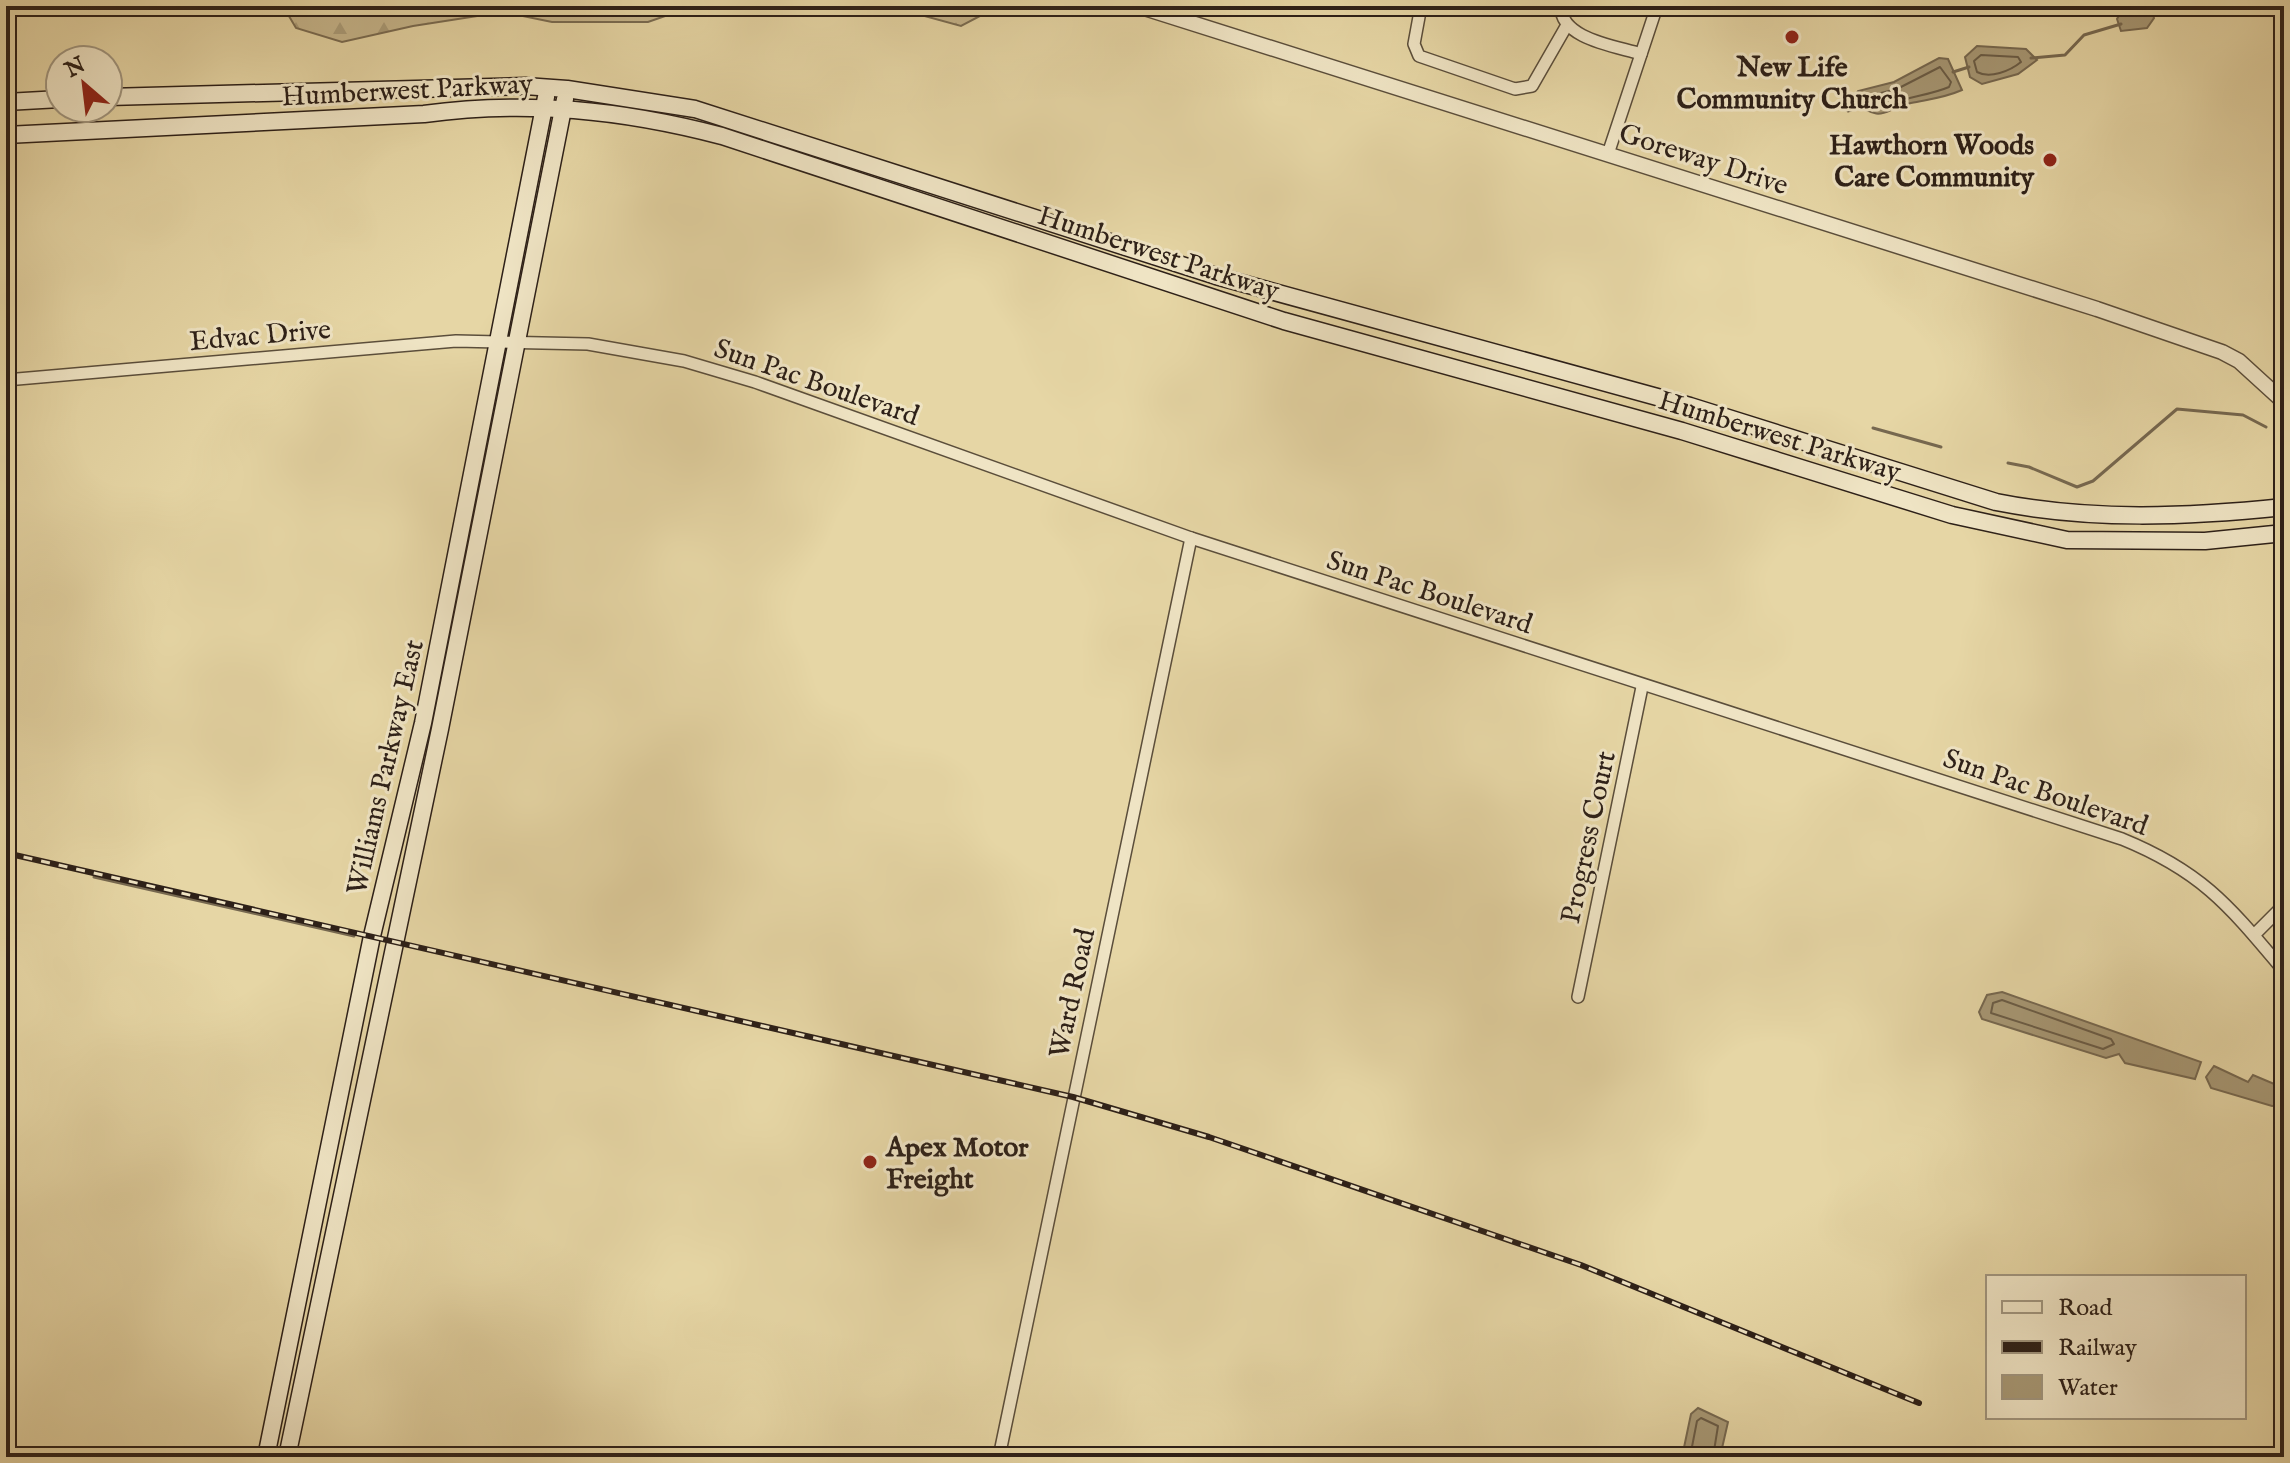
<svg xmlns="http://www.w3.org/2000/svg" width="2290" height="1463" font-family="'IM FELL English',serif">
<defs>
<pattern id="forest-firs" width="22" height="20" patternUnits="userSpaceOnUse" patternTransform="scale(2)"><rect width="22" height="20" fill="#c7b78d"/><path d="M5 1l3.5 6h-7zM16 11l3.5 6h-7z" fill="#ab9d79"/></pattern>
</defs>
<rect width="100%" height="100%" fill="#e6d6a5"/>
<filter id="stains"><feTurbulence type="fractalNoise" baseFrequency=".0025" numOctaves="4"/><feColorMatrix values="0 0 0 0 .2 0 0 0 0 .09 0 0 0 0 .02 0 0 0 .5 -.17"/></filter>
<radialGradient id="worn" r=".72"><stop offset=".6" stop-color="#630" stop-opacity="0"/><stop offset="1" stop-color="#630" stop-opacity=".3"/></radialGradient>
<g fill="url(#forest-firs)" stroke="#7a6c52" stroke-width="2">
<polygon points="283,6 694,6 648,22 552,22 503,12 413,26 342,42 296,28"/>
<polygon points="888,6 999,6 961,26"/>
</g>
<g fill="#a79875" stroke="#766850" stroke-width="2">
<polygon points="2125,6 2150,6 2154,18 2147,28 2121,31 2117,19"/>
<polygon points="1977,46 2026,49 2037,60 2018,74 1982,84 1970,77 1965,57"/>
<path d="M1939 58 1948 59 1962 90C1944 98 1930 99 1911 103 1881 109 1886 125 1852 101L1858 91 1894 82Z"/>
<polygon points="2002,992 2201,1062 2195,1079 2125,1063 2119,1054 2106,1058 1982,1019 1979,1012 1987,995"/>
<polygon points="2214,1066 2248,1082 2253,1075 2279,1086 2282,1105 2272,1106 2211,1088 2206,1077"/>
<polygon points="1698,1408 1728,1422 1720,1457 1682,1457 1691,1414"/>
</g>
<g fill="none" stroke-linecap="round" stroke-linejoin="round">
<g stroke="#6a5c46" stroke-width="2">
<path d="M1981 55 2018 57 2021 62C2010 71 1990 79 1977 72L1974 61Z"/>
<path d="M1940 67 1951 82 1949 87C1928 96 1907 96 1886 106L1867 102 1869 96 1897 89Z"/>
<polygon points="2002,1000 2111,1039 2114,1044 2103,1049 1991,1013 1993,1003"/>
<polyline points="1690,1457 1697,1421 1701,1418 1718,1426 1713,1457"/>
</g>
<g stroke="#766850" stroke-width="3">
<polyline points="2031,58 2065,55 2084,35 2121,24"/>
<polyline points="1953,72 1969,67"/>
<polyline points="1848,111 1863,105"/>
<polyline points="1873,428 1941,447"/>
<polyline points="2008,463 2029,467 2077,487 2093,481 2177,409 2243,415 2266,427"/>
<polyline points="94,877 354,936"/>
</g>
<g stroke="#5b4e3b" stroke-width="14">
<g id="minor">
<polyline points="1421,6 1414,44 1419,56 1515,89 1532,86 1567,25"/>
<polyline points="1491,6 1561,9"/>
<path d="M1561 6C1560 39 1616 46 1641 54"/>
<polyline points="1608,154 1657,6"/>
<path d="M6 380 456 341 588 344 684 361 755 382 1191 538 2122 839C2203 872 2230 907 2284 971"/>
<polyline points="2254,935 2284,905"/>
<polyline points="1578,997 1642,687"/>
<polyline points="999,1457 1191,538"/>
</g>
</g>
<g stroke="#5b4e3b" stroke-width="17">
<polyline id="tertiary" points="1138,6 2097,309 2222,352 2239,361 2284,402"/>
</g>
<g stroke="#2d2018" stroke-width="19">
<g id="secondary">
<path d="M108 97 525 86 567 89 695 109 1216 276 1690 406 1996 502C2092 521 2187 517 2284 507"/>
<polyline points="6,102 60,99"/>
<path d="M6 135 424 114C526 100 623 110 722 136L1284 321 1682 431 1952 515 2067 540 2205 541 2284 533"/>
<polyline points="266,1457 372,936 423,723 546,97"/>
<polyline points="287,1457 440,729 565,99"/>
</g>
</g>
<use href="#minor" stroke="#efe4c4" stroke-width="11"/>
<use href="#tertiary" stroke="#efe4c4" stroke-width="14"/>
<use href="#secondary" stroke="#efe4c4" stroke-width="16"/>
<g stroke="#2d2018" stroke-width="6">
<polyline id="rail" points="6,853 1073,1097 1209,1137 1581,1265 1919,1403"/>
</g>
<use href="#rail" stroke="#efe4c4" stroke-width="3" stroke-dasharray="9" stroke-linecap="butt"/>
</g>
<g fill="#8f2418" stroke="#efe4c4" stroke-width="3">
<circle cx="1792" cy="37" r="8"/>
<circle cx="2050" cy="160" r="8"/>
<circle cx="870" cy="1162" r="8"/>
</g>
<g text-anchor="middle" stroke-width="6" stroke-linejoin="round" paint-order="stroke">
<g font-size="28" font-weight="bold" fill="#2d2018" stroke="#efe4c4">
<text x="1792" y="76">New Life<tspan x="1792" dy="32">Community Church</tspan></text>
<text x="2034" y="154" text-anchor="end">Hawthorn Woods<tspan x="2034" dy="32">Care Community</tspan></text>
<text x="886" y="1156" text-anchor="start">Apex Motor<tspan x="886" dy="32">Freight</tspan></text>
</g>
<g font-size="28" fill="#2d2018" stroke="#efe4c4">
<text transform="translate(407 89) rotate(-3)" y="10">Humberwest Parkway</text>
<text transform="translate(1704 158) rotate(18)" y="10">Goreway Drive</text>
<text transform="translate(1159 252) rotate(18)" y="10">Humberwest Parkway</text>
<text transform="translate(260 334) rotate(-5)" y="10">Edvac Drive</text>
<text transform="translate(817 381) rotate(19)" y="10">Sun Pac Boulevard</text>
<text transform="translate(1780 435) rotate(17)" y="10">Humberwest Parkway</text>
<text transform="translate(1430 591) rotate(18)" y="10">Sun Pac Boulevard</text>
<text transform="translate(384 767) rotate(-77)" y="10">Williams Parkway East</text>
<text transform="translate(2046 791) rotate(19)" y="10">Sun Pac Boulevard</text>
<text transform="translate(1587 837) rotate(-78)" y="10">Progress Court</text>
<text transform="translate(1071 993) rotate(-78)" y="10">Ward Road</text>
</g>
</g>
<rect width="2290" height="1463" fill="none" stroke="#e6d6a5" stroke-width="32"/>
<rect x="8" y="8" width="2274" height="1447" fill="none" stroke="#2d2018" stroke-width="4"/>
<rect x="16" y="16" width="2258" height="1431" fill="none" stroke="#2d2018" stroke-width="2"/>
<rect x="1986" y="1275" width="260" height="144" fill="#efe4c4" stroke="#a1967f" stroke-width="2"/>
<rect x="2002" y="1301" width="40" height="12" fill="#efe4c4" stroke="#a1967f" stroke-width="2"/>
<text x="2058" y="1315" font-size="24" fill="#2d2018">Road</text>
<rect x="2002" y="1341" width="40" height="12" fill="#2d2018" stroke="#a1967f" stroke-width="2"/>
<text x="2058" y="1355" font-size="24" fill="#2d2018">Railway</text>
<rect x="2002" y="1375" width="40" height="24" fill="#a79875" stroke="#a1967f" stroke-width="2"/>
<text x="2058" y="1395" font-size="24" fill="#2d2018">Water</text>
<g transform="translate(84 84) rotate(332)"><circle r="38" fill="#efe4c4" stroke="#a1967f" stroke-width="2"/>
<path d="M0-6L14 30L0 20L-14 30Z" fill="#8f2418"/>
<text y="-12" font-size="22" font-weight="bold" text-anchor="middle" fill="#2d2018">N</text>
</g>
<rect width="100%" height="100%" filter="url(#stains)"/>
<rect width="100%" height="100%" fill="url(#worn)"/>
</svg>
